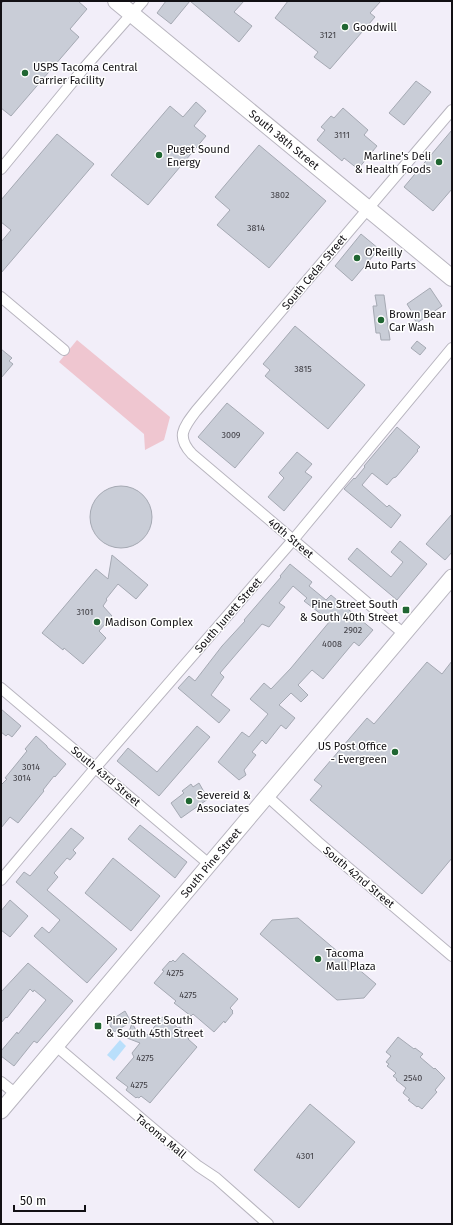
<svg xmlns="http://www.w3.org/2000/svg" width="453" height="1225" font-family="'Fira Sans',sans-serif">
<rect width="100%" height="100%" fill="#f2eef9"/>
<polygon fill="#efc6d0" points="77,340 170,417 164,440 145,450 144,434 59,362"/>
<polygon fill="#b9dffb" points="120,1040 126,1046 114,1061 107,1055"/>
<g fill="#c9cdd7" stroke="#a5a9b3">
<polygon points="4,1 78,1 87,9 70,29 79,37 11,116 1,108 1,4"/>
<polygon points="166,1 244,1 234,12 252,26 239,42 190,1 171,24 157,13"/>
<polygon points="288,1 381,1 370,13 375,17 330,69 314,57 318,52 275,18"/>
<polygon points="416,81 431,92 404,125 389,113"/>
<polygon points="196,102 206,111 194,126 206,136 148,205 111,175 170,106 183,117"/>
<polygon points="343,108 368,130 364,135 377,146 358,169 344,158 342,161 317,140 325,130 321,127 331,116 334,118"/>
<polygon points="452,130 452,189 433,211 404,187"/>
<polygon points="57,134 94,164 1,273 1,242 11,230 1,222 1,200"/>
<polygon points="259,145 326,201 269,268 217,225 230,210 215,197"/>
<polygon points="361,234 379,249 352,281 335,266"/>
<polygon points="430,288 442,306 417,323 410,313 412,312 407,304"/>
<polygon points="375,295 384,295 390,340 381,340 380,333 376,333 373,306 377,306"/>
<polygon points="295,326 365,385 328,429 265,376 270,370 263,364"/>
<polygon points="417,341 426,348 420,355 411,348"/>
<polygon points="1,349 12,358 9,361 13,364 1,378"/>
<polygon points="227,403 264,433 235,468 198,437"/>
<polygon points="397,427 420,447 417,450 418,451 396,477 393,478 387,485 372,473 362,485 387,507 389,505 401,515 391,528 344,489 354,478 355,479 365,467 364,466"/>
<polygon points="297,452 312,464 305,472 312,477 284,511 268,497 284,478 279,473"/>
<circle cx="121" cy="517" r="31"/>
<polygon points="452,514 452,552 445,560 426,544"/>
<polygon points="400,541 427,564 397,600 348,559 357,548 391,577 403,562 391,552"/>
<polygon points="112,555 148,585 136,599 118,584 106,599 107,600 103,606 112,616 99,631 106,638 83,664 64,648 63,650 42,633 96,569 108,579"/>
<polygon points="290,564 312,582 309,586 326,600 331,595 373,630 359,646 354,642 323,679 312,670 298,685 308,695 301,702 291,693 279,705 295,718 286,729 281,725 266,744 262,740 252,752 256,755 244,770 246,775 239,780 218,762 242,732 249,737 268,714 250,699 264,683 271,689 291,668 330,621 304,601 307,598 293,586 279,603 285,607 269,627 262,624 220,673 224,677 211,695 230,710 219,723 178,688 189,676 195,681 222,646 245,621 244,620 281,577 280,576"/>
<polygon points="452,661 452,858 422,894 310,800 322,786 314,780 367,718 374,724 427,662 442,674"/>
<polygon points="1,709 21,726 12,737 8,734 6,736 1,732"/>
<polygon points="197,726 210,737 159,796 117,761 128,748 157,772"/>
<polygon points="36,736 47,746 47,747 66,764 55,777 54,776 43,790 44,791 18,823 10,817 1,828 1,785 7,779 5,778 27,751 25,749"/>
<polygon points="199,783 208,799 181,818 171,803 184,793 182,791 191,784 193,787"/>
<polygon points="140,825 187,862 175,878 128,839"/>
<polygon points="71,828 84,838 73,850 76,853 70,860 67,858 54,873 58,877 47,890 117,949 87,983 34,936 42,927 49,933 60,920 16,882 24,872 30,876"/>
<polygon points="113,858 160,896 131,931 85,893"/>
<polygon points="10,900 28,916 10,937 1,930 1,911"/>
<polygon points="298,918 376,984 364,998 337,1000 260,934 272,920"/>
<polygon points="183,953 238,999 230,1008 233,1011 232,1012 233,1013 225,1023 224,1021 214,1032 193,1014 191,1016 174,1003 176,1001 154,983 164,971 162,970 170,961 171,962 173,960 175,962"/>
<polygon points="28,963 73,1001 37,1043 34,1041 14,1066 1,1056 1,1051 17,1032 18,1034 46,1000 34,990 33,992 30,989 7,1018 6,1017 1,1023 1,992"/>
<polygon points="125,1011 131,1022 114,1032 108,1022"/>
<polygon points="162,1017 165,1019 166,1018 178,1028 180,1027 189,1034 188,1035 190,1037 188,1039 197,1047 150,1103 141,1096 139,1098 137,1097 136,1098 126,1090 128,1087 116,1078 134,1057 132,1053 140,1043 127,1038 132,1023 136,1030 148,1035"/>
<polygon points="398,1037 414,1049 415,1048 423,1054 420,1057 434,1069 435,1068 445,1078 435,1090 437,1092 422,1109 418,1106 417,1107 408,1100 410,1099 403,1093 406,1088 396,1080 397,1079 393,1076 396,1073 387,1066 389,1064 386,1062 391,1056 386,1052"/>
<polygon points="310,1104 355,1142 299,1208 254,1170"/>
</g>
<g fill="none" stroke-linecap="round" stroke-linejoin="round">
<g stroke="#b8b5bf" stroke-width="12">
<g id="minor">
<polyline points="1,169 84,68 143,1"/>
<polyline points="1,297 64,350"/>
<path d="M404 634 192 454C176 437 183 428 196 411L452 110"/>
<polyline points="1,688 209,864"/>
<polyline points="267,796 318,842 452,956"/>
<polyline points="1,880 96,767 293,540 452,348"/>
<polyline points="56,1046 163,1137 198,1166 216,1178 268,1224"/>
<polyline points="1,1082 16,1094"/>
</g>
</g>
<g stroke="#b8b5bf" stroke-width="17">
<g id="secondary">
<path id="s1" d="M1 1111 452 577"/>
</g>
</g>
<g stroke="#b8b5bf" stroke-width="18">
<g id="primary">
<path id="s2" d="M116 1 452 278"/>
</g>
</g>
<use href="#minor" stroke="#fff" stroke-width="10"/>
<use href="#secondary" stroke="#fff" stroke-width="15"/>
<use href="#primary" stroke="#fff" stroke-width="16"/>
</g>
<g fill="#206632" stroke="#fff" stroke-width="1.5">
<circle cx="345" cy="27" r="4"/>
<circle cx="25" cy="73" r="4"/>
<circle cx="159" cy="155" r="4"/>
<circle cx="439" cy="162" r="4"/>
<circle cx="357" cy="258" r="4"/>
<circle cx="381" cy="320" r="4"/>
<rect x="402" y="606" width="8" height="8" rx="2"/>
<circle cx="97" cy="622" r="4"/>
<circle cx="395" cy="752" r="4"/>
<circle cx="189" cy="801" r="4"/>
<circle cx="318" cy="959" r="4"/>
<rect x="94" y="1022" width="8" height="8" rx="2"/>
</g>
<g text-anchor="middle" stroke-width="3" stroke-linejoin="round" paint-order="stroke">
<g font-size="9" fill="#403f45">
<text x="328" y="38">3121</text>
<text x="342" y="138">3111</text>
<text x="280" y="198">3802</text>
<text x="256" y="231">3814</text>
<text x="303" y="372">3815</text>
<text x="231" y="438">3009</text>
<text x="85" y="615">3101</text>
<text x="353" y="633">2902</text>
<text x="332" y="647">4008</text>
<text x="31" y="770">3014</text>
<text x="22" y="781">3014</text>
<text x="175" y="976">4275</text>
<text x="188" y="998">4275</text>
<text x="145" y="1061">4275</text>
<text x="413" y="1081">2540</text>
<text x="139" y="1088">4275</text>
<text x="305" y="1159">4301</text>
</g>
<g font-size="11" fill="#121014" stroke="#fff" text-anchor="start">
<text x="353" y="31">Goodwill</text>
<text x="33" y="71">USPS Tacoma Central<tspan x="33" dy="13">Carrier Facility</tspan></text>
<text x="167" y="153">Puget Sound<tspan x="167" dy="13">Energy</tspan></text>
<text x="431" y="160" text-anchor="end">Marline's Deli<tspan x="431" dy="13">&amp; Health Foods</tspan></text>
<text x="365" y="256">O'Reilly<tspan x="365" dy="13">Auto Parts</tspan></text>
<text x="389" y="318">Brown Bear<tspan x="389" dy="13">Car Wash</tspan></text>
<text x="398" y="608" text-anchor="end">Pine Street South<tspan x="398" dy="13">&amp; South 40th Street</tspan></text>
<text x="105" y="626">Madison Complex</text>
<text x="387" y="750" text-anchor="end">US Post Office<tspan x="387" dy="13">- Evergreen</tspan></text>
<text x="197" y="799">Severeid &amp;<tspan x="197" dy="13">Associates</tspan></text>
<text x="326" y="957">Tacoma<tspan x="326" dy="13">Mall Plaza</tspan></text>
<text x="106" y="1024">Pine Street South<tspan x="106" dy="13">&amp; South 45th Street</tspan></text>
</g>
<g font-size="11" fill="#121014" stroke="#fff">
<text dy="4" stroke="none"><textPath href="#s2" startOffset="218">South 38th Street</textPath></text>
<text transform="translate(314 272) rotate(-50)" y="4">South Cedar Street</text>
<text transform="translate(291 538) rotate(40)" y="4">40th Street</text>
<text transform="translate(228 615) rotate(-49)" y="4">South Junett Street</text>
<text transform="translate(106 776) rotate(40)" y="4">South 43rd Street</text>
<text dy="4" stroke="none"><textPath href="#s1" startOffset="325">South Pine Street</textPath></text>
<text transform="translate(359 877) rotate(40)" y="4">South 42nd Street</text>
<text transform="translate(161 1136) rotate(40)" y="4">Tacoma Mall</text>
</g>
</g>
<rect width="453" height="1225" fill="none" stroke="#121014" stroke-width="4"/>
<path d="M14 1205v6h71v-6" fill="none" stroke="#121014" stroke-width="2"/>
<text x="20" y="1205" font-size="12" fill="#121014" stroke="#ffffff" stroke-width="3" paint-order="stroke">50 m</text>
</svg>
